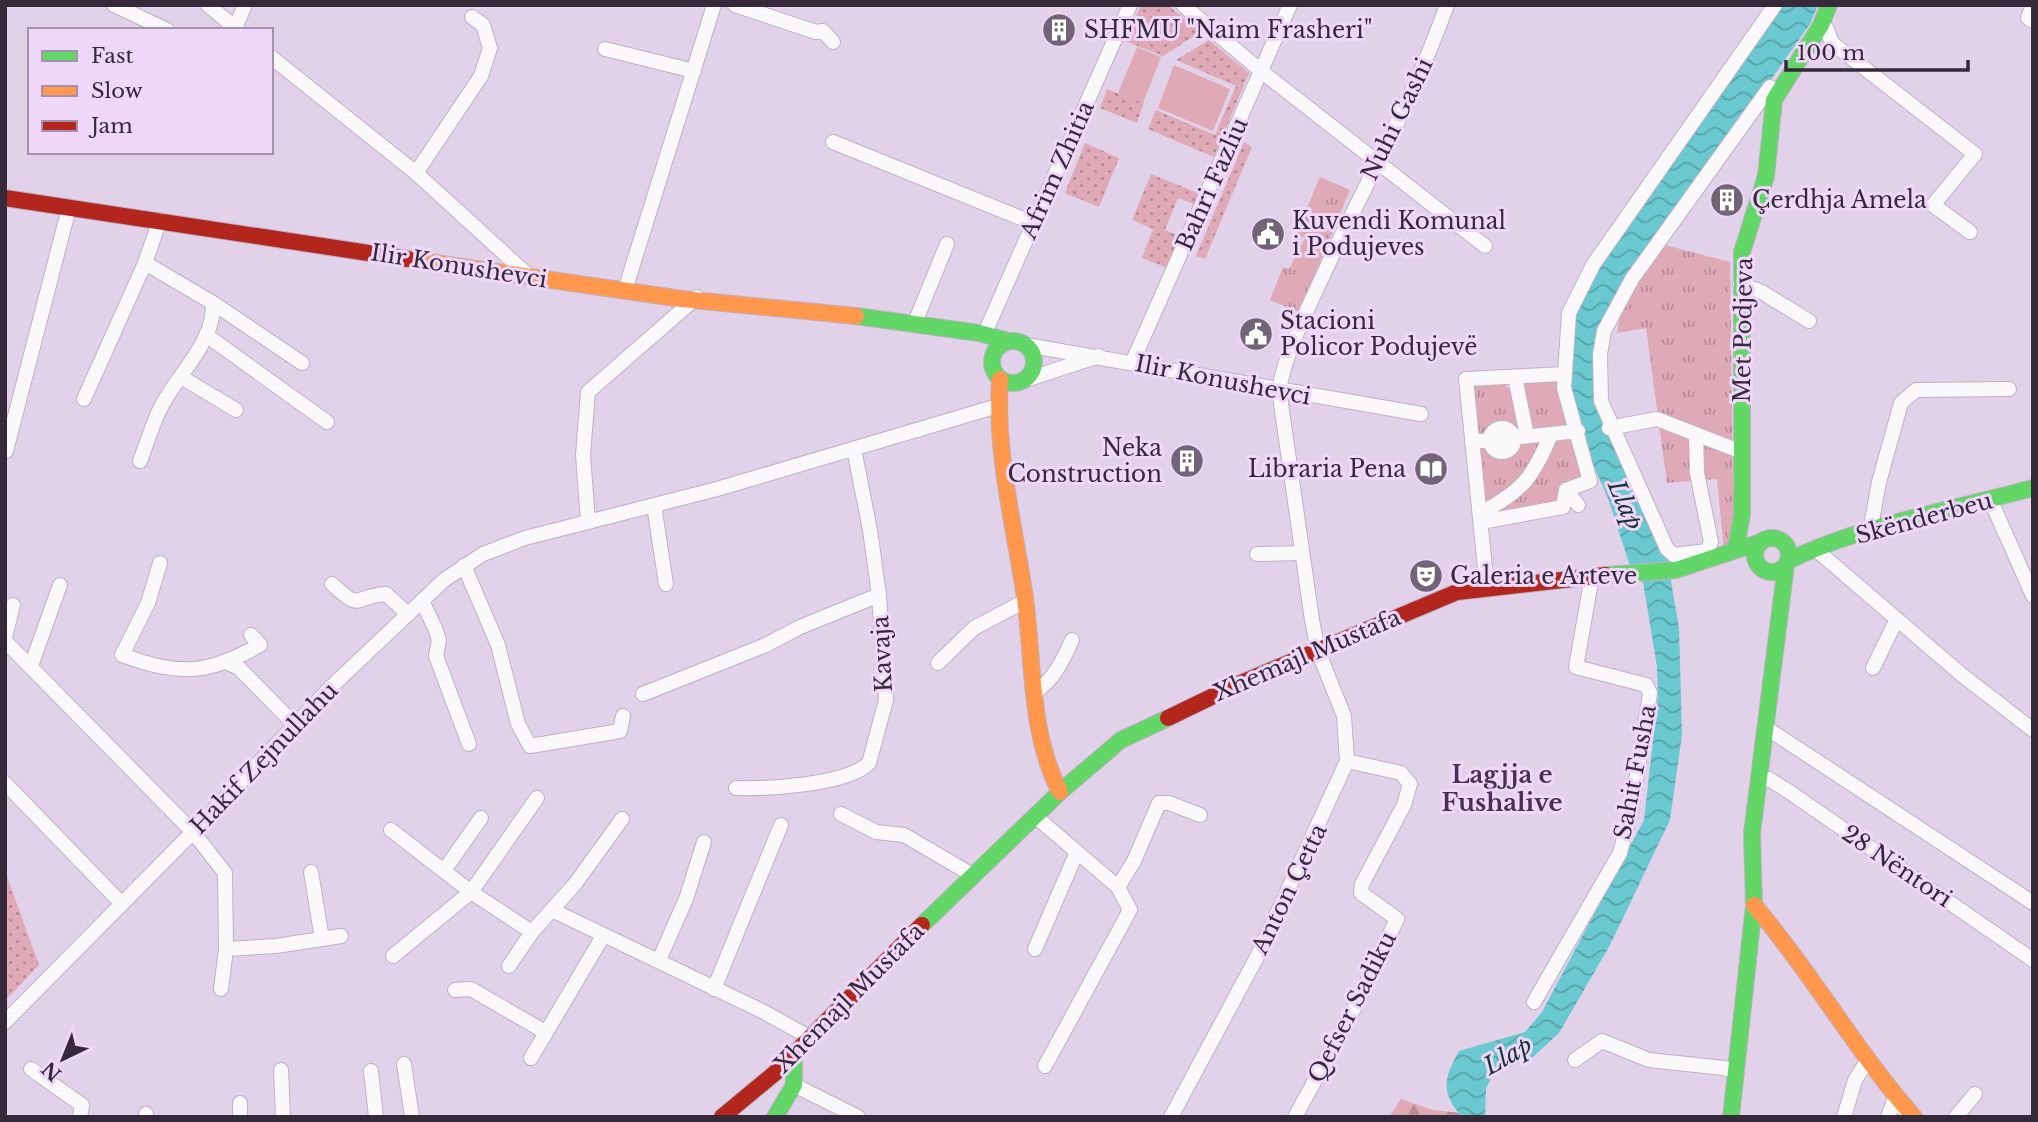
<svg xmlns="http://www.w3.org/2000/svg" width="2038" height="1122" font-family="'Libre Baskerville',serif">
<defs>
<pattern id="grass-dots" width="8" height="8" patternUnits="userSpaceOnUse" patternTransform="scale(1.75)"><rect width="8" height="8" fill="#e0a9b8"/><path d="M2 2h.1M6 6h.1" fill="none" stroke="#b68a97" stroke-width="1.8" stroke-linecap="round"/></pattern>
<pattern id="forest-firs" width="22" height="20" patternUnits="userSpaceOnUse" patternTransform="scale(1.75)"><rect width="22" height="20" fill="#e0a9b8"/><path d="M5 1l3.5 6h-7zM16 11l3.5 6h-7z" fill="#b68a97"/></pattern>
<pattern id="park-tufts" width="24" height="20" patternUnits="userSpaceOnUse" patternTransform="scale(1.75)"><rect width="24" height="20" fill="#e0a9b8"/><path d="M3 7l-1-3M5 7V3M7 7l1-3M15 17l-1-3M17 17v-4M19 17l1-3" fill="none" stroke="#b68a97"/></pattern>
<pattern id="water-waves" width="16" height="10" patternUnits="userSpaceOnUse" patternTransform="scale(1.75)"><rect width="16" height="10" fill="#6ac9d0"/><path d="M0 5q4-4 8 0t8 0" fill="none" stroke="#58a3aa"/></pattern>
</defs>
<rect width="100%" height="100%" fill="#e2d2e9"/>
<g fill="url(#grass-dots)">
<polygon points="1141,5 1168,5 1200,32 1163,56 1125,41"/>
<polygon points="1209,40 1249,73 1214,157 1148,129 1156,110 1215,135 1236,86 1176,60"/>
<polygon points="1107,89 1144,103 1137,123 1100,108"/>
<polygon points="1244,142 1252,147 1205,259 1196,256"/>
<polygon points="1085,143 1119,158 1099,207 1065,193"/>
<polygon points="1151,174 1198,193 1194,204 1178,198 1165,230 1179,236 1167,268 1142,258 1153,229 1132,220"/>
<polygon points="5,871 39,965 5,1001"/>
</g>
<polygon fill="url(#forest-firs)" points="1401,1099 1433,1110 1461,1113 1467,1117 1389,1117"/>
<g fill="url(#park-tufts)">
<polygon points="1320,177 1350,190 1299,312 1270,300 1283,267 1289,269 1305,238 1296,234"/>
<path d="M1661 244 1730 262 1734 559 1725 561 1717 479 1667 483 1646 328 1617 333C1621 298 1641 271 1661 244Z"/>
<polygon points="1564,374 1590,481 1563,507 1481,522 1466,379 1498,378 1518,398 1519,377"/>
</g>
<g fill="#e0a9b8">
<polygon points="1137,47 1161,57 1143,103 1118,93"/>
<polygon points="1174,65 1230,89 1213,131 1158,108"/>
</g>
<path fill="url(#water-waves)" d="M1780 5H1818L1810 24 1605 316 1596 393 1667 558 1679 628 1682 735 1670 820 1610 945 1559 1033 1533 1057 1493 1074 1486 1089 1485 1117H1462C1440 1092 1444 1078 1459 1051L1525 1032 1542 1012 1644 820 1658 696 1657 667 1643 582 1629 563 1608 498 1581 438 1569 393 1575 309 1586 284Z"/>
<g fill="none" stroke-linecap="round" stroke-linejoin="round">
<g stroke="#bdb1c3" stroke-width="16">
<g id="street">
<polyline points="114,5 167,30"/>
<polyline points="208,5 238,30"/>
<polyline points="735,5 816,32 823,31 833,42"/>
<polyline points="1183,5 1261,71 1485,246"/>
<polyline points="2033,5 2028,18 2033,21"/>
<polyline points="1821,25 1827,29 1832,43 1975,154 1933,205 1970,232"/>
<polyline points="234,30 245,5"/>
<polyline points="605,49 694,71"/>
<polyline points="271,57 416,173 531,278"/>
<polyline points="833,142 1033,223"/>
<polyline points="416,173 481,76 490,48 483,25 472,17"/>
<polyline points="145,263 213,303 302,363"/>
<polyline points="1740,284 1760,291 1809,321"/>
<polyline points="625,290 714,5"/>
<polyline points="914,325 947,244"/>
<polyline points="206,335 327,422"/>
<polyline points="984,335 1130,5"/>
<polyline points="1026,345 1421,414"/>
<polyline points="1132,363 1290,5"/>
<polyline points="181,377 236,410"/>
<polyline points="1515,377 1527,436"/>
<polyline points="1022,381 1099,356"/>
<polyline points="84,399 145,263 160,220"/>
<circle cx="1502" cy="440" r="12"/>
<polyline points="1609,428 1657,419 1742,452"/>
<polyline points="1696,434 1697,473 1711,542 1707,551 1674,555 1667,549 1601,401 1600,354 1604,331 1632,279 1770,87"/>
<polyline points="1472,442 1551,434"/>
<polyline points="6,451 69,208"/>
<path d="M140 461C147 443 153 422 162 405 179 373 215 341 213 303"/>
<polyline points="1991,501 2033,596"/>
<polyline points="654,505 666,584"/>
<polyline points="1578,505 1566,490 1590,481 1564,388 1569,313 1593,265 1775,5"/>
<path d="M1481 513C1522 491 1533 478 1551 434L1578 431"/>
<polyline points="588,522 583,455 588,392 697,297"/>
<polyline points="1481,522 1563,507 1566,490"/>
<polyline points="1870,532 1879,482 1901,403 1916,390 2009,389"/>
<polyline points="1814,548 1962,675 2033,730"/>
<polyline points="1257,554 1301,553"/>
<path d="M160 563 148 603 122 655C180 676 206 675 260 645L251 635"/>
<polyline points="464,566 498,645 518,724 530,746 620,731 623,716"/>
<polyline points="1485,568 1466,379 1564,374"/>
<path d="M332 584C363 613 352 596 386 594L408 614"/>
<polyline points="422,601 435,628 439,640 436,656 469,744"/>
<polyline points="5,637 13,605"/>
<polyline points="5,641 193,832 225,873 226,949 221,989"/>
<polyline points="228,663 239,668 294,724"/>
<polyline points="938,663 974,628 1025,601"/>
<polyline points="31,666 60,585"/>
<polyline points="1873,668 1897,619"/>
<path d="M1035 692C1054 680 1063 660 1072 640"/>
<polyline points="643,694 766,645 800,627 879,595"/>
<polyline points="1768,729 2033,903"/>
<polyline points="1760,781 1769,779 1788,791 2033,960"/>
<polyline points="5,783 122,904"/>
<path d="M736 788C767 789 847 785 869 763L886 700 879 595 870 530 854 449"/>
<polyline points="841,814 876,832 904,835 974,876"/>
<polyline points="1036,817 1118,887 1130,910 1045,1066"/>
<polyline points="391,830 471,892 532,932"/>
<polyline points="445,869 481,818"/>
<polyline points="311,872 322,939"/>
<polyline points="1118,887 1134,861 1159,803 1169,803 1200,815"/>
<polyline points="554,911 764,1012 809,1037"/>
<polyline points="226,949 276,946 341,936"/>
<polyline points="1035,949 1076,854"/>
<polyline points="393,956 471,892 537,798"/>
<polyline points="659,960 686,899 704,842"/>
<polyline points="509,966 532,932 575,884 622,819"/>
<polyline points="714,989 781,825"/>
<polyline points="455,990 471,989 545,1032"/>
<polyline points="1534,1002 1620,853 1631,811 1650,693 1646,685 1576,667 1592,576"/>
<polyline points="5,1022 193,832 331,687 444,580 483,554 525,538 717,489 991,408 999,409"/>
<polyline points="531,1058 603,936"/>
<polyline points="1575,1060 1602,1041 1649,1060 1724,1068 1736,1072"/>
<polyline points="404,1064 412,1117"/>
<polyline points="31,1069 82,1105 80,1117"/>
<polyline points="281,1070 283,1117"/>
<polyline points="371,1071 376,1117"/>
<polyline points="794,1085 858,1117"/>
<polyline points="240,1103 240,1117"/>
<polyline points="146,1117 146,1114"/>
<path d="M1171 1117 1258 955 1347 761 1344 716 1318 651 1312 620 1279 390C1286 349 1308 309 1325 271 1366 182 1414 98 1447 5"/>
<polyline points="1295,1117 1358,1001 1397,919 1361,893 1362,884 1404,805 1410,784 1401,773 1347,761"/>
<polyline points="1844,1117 1855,1080 1864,1066 1872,1067"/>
<polyline points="1888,1117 1893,1103 1908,1111"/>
<polyline points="1956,1117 1975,1094"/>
</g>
</g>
<g stroke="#bdb1c3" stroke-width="18">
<g id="fast">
<polyline points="856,316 979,333 1008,341"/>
<circle cx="1013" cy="362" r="21"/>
<circle cx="1772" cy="555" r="17"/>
<polyline points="1736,548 1742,514 1742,252 1766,176 1774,100 1821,25 1829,5"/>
<path d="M1788 561C1858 526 1956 509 2033 488"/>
<polyline points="1606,575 1676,570 1761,542"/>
<polyline points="922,925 1060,792 1121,740 1168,718"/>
<polyline points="775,1117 794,1085 794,1053"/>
<polyline points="1731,1117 1754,905 1752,833 1786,565"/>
</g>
</g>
<g stroke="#bdb1c3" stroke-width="18">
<g id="slow">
<polyline points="408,259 682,299 856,316"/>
<path d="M1000 379C995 453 1014 524 1025 598 1034 663 1029 732 1060 792"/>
<path d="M1754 905C1812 973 1855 1050 1914 1117"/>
</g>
</g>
<g stroke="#bdb1c3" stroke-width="18">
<g id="jam">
<polyline points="5,198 408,259"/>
<polyline points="1168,718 1236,685 1457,592 1606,575"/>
<polyline points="722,1117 775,1073 922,925"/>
</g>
</g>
<use href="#street" stroke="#fbf8fc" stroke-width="14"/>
<use href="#fast" stroke="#63d668" stroke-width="16"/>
<use href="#slow" stroke="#ff974d" stroke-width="16"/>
<use href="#jam" stroke="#b3261e" stroke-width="16"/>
</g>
<defs>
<g id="building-disc" transform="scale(1.75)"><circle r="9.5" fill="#726477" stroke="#efd7fa"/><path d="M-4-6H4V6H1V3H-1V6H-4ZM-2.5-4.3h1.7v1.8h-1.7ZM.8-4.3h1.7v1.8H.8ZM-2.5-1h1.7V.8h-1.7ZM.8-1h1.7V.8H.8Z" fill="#fff"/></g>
<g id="civic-disc" transform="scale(1.75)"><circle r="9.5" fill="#726477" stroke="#efd7fa"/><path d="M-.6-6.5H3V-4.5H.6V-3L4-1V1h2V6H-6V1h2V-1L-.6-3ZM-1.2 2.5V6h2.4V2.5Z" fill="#fff"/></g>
<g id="library-disc" transform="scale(1.75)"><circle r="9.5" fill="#726477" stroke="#efd7fa"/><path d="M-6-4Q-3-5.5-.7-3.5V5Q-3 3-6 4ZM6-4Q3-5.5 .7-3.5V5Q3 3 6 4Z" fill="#fff"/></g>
<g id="theatre-disc" transform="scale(1.75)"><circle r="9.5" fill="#726477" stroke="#efd7fa"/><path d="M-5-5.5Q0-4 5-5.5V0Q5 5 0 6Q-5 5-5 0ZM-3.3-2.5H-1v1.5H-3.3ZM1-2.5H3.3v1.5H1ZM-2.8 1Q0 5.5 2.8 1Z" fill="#fff"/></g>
</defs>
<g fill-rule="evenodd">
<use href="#building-disc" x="1059" y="30"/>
<use href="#building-disc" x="1727" y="200"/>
<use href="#civic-disc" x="1268" y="234"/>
<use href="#civic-disc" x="1256" y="334"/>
<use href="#building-disc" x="1187" y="461"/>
<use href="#library-disc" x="1431" y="469"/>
<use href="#theatre-disc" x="1426" y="576"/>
</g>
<g text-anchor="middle" stroke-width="6" stroke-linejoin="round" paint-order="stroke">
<g font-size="23" fill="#35293a" stroke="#efd7fa" text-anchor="start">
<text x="1084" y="38">SHFMU "Naim Frasheri"</text>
<text x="1752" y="208">Çerdhja Amela</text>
<text x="1292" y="229">Kuvendi Komunal<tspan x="1292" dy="26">i Podujeves</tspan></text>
<text x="1280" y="329">Stacioni<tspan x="1280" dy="26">Policor Podujevë</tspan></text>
<text x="1162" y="456" text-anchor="end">Neka<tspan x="1162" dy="26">Construction</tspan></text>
<text x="1406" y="477" text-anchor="end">Libraria Pena</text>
<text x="1450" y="584">Galeria e Arteve</text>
</g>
<g font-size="23" fill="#35293a" stroke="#efd7fa">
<text transform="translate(1397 119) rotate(-64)" y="8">Nuhi Gashi</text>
<text transform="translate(1057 170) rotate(-66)" y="8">Afrim Zhitia</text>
<text transform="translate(1212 184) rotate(-66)" y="8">Bahri Fazliu</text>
<text transform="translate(459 266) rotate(9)" y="8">Ilir Konushevci</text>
<text transform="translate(1743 330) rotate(-89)" y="8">Met Podjeva</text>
<text transform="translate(1223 380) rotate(11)" y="8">Ilir Konushevci</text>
<text transform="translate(1924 518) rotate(-15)" y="8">Skënderbeu</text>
<text transform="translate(882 654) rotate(-93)" y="8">Kavaja</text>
<text transform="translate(1307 655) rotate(-23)" y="8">Xhemajl Mustafa</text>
<text transform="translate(264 758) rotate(-46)" y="8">Hakif Zejnullahu</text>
<text transform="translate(1635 772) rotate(-79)" y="8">Sahit Fusha</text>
<text transform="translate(1897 866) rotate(34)" y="8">28 Nëntori</text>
<text transform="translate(1289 889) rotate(-64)" y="8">Anton Çetta</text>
<text transform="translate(849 998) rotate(-45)" y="8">Xhemajl Mustafa</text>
<text transform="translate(1352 1007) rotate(-63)" y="8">Qefser Sadiku</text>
</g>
<g font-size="24" font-style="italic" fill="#163433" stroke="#efd7fa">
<text transform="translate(1625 505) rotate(67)" y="8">Llap</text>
<text transform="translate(1508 1056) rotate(-29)" y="8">Llap</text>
</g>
<g font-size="24" font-weight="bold" fill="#493053" stroke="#efd7fa">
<text x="1502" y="783">Lagjja e<tspan x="1502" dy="28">Fushalive</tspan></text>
</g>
</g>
<rect width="2038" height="1122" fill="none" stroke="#35293a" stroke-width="14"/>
<rect x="28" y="28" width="245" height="126" fill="#efd7fa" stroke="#a591ad" stroke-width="2"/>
<rect x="42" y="51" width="35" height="10" fill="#63d668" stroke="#a591ad" stroke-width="2"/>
<text x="91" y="63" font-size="21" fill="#35293a">Fast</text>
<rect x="42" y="86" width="35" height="10" fill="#ff974d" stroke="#a591ad" stroke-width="2"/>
<text x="91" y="98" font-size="21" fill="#35293a">Slow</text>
<rect x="42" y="121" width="35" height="10" fill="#b3261e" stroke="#a591ad" stroke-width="2"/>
<text x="91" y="133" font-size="21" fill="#35293a">Jam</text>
<g transform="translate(63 1059) rotate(223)" stroke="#efd7fa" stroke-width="5" paint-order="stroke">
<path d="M0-5L12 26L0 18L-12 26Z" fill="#35293a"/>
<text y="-10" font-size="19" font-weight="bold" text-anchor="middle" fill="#35293a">N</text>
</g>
<path d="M1786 60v10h182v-10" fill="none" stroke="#35293a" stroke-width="3.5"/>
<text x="1797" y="60" font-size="21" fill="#35293a" stroke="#efd7fa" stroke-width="5" paint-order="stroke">100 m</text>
</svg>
